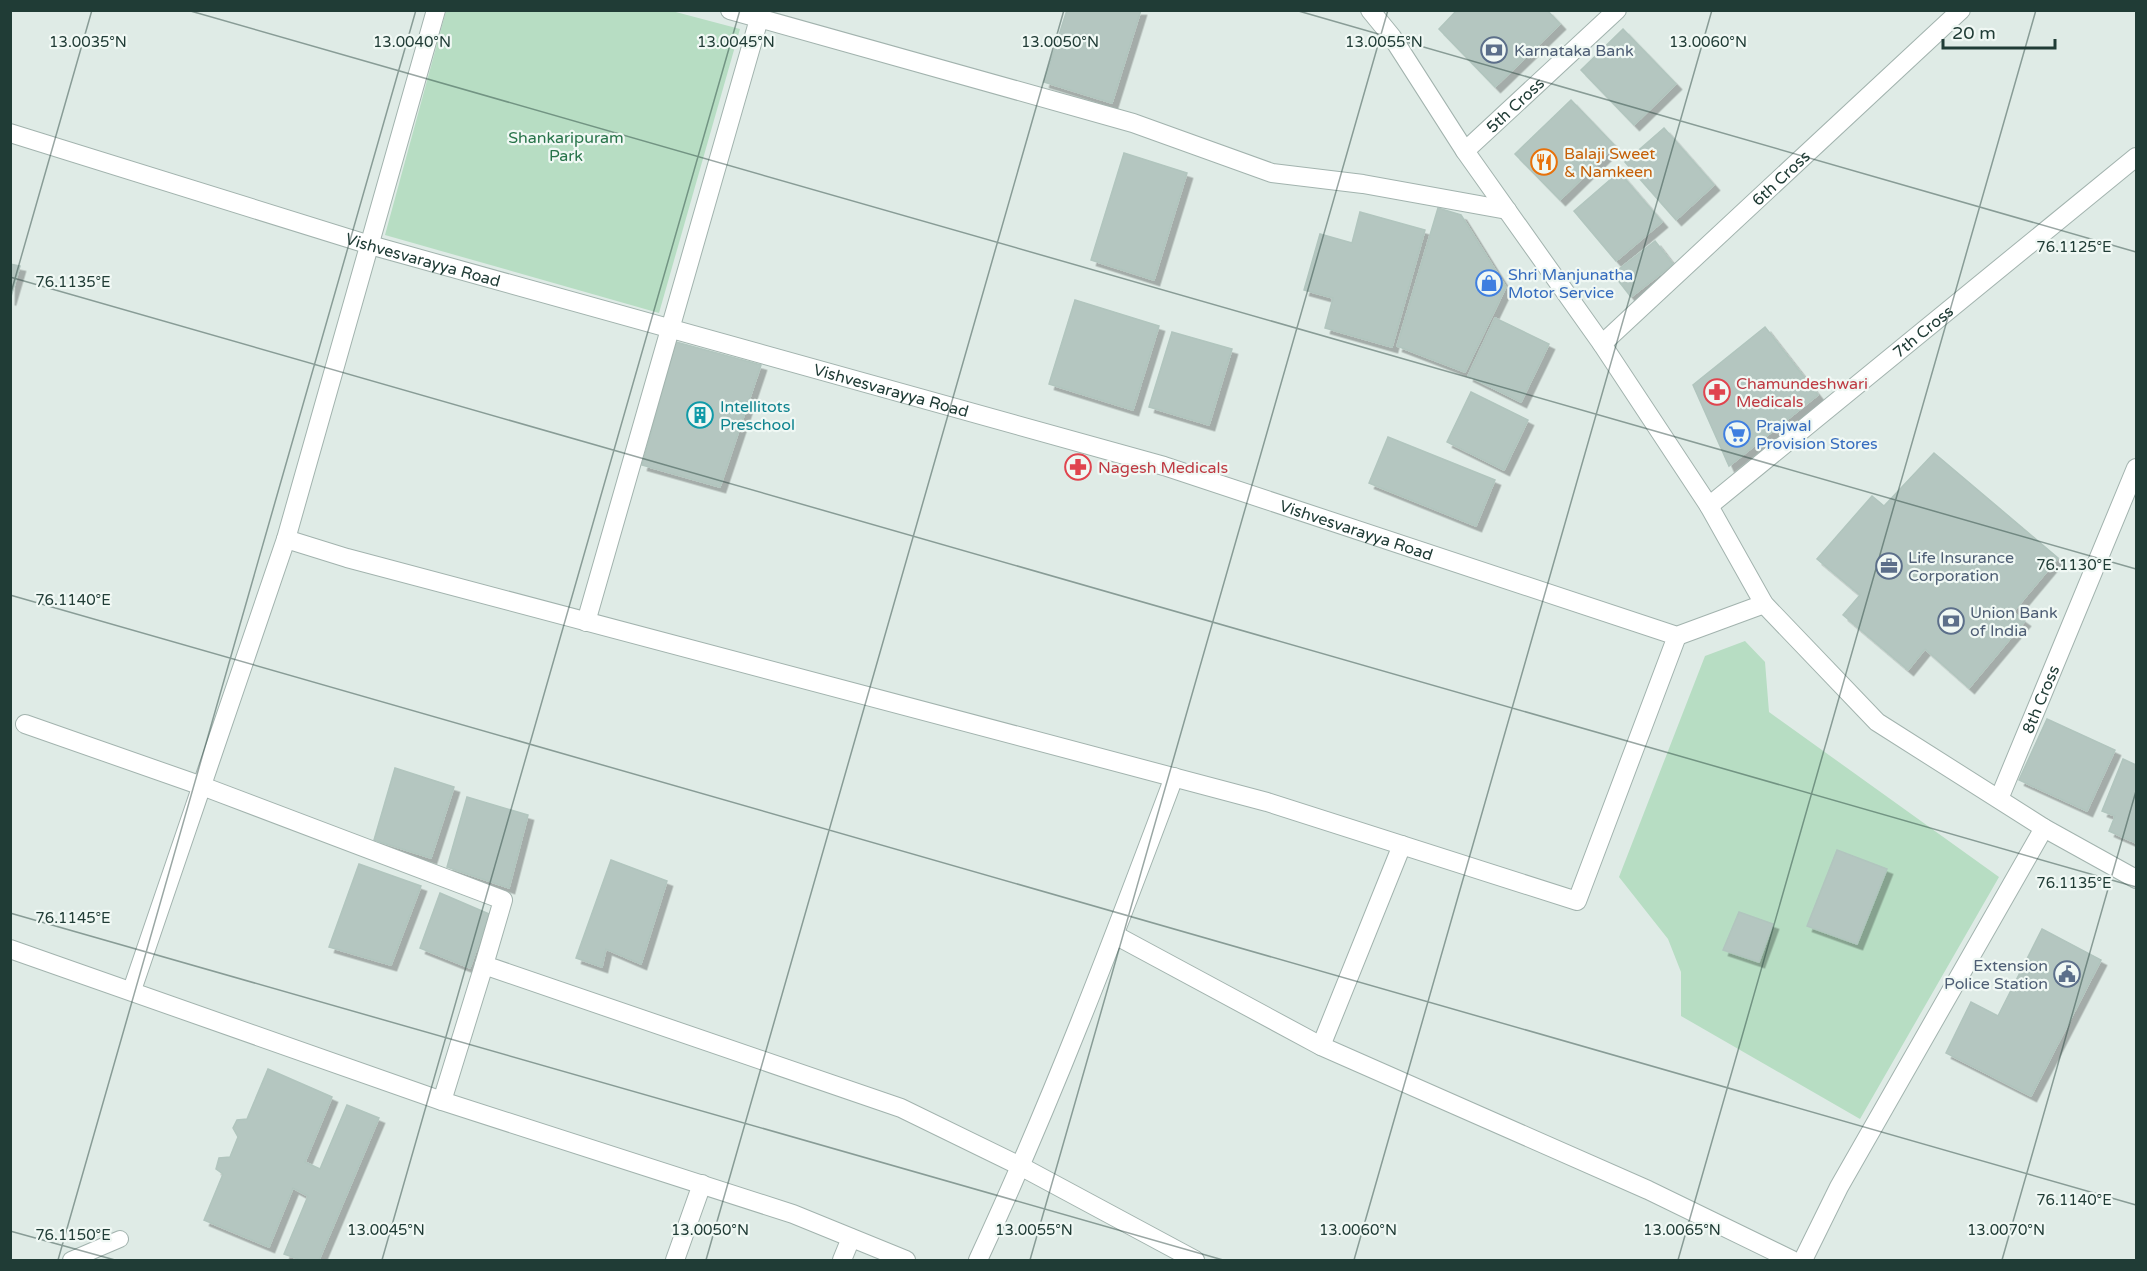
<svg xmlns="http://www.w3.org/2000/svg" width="2147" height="1271" font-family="'Varela Round',sans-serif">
<defs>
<filter id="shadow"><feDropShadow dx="5.5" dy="5.5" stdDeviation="0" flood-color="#0004"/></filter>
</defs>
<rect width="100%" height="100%" fill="#dfebe6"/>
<g fill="#b7ddc3">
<polygon points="446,11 672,11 740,29 659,313 385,235"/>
<polygon points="1745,641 1765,662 1769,712 1999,877 1860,1119 1681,1016 1681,972 1668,939 1619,877 1705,656"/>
</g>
<g fill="#b4c6c0" stroke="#b1c5be" stroke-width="1.5" filter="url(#shadow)">
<polygon points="1067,10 1141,10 1112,103 1044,82"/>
<polygon points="1457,10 1547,10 1560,24 1495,87 1439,29"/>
<polygon points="1623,29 1676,84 1634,125 1581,70"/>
<polygon points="1571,100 1615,146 1560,200 1515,154"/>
<polygon points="1664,128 1714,185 1676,220 1625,162"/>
<polygon points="1124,153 1187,173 1154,280 1091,260"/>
<polygon points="1619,172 1662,222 1616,261 1574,211"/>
<polygon points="1438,208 1461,215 1506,287 1465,372 1397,346"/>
<polygon points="1360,212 1425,230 1392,347 1325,328 1333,298 1304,290 1320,234 1352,243"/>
<polygon points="1655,241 1673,264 1631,297 1613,274"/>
<polygon points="10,264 20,266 10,300"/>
<polygon points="1075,300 1159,326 1133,410 1049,384"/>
<polygon points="1495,318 1549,344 1521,402 1468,376"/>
<polygon points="1765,327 1818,395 1729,466 1693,385"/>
<polygon points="1172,332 1232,349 1209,425 1149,407"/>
<polygon points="676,342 761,365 720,487 642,465"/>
<polygon points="1471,392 1528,420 1504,470 1447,442"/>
<polygon points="1388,437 1495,480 1476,526 1369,483"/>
<polygon points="1934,453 2058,558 2013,612 2025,621 1969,688 1925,649 1908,670 1843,615 1860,595 1817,559 1872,496 1884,506"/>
<polygon points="2047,719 2115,750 2087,811 2019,780"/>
<polygon points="2123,759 2136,765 2136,843 2109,831 2115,816 2102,811"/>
<polygon points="395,768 454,787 431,858 374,840"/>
<polygon points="467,797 528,815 509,888 447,867"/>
<polygon points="1837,850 1887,869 1857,944 1807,926"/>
<polygon points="611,860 667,881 641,964 606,949 602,967 576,958"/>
<polygon points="359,864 421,886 391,965 329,947"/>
<polygon points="440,893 489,914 470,968 420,948"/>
<polygon points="1739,912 1773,924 1759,962 1723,950"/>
<polygon points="2042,929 2101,960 2031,1096 1946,1053 1971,1002 1998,1016"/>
<polygon points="268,1069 332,1097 305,1162 320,1169 347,1105 379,1118 319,1260 301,1260 284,1254 308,1196 293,1188 269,1247 204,1220 223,1174 216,1169 219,1158 230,1157 238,1137 233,1128 237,1120 247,1119"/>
</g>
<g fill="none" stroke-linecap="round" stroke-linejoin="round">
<g stroke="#a2b3ae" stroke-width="18">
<polyline id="service" points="71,1260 120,1239"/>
</g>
<g stroke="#a2b3ae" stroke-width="20">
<g id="minor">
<polyline points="730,10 1133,123 1272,173 1363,184 1507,210"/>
<path id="s1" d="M10 133 370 245 1164 466 1677 636 1764 604"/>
<path id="s2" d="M1465 151 1617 10"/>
<path id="s3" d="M1602 344 1961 10"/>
<path id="s4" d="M1709 506 2136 157"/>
<polyline points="286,539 347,558 1267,802 1577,901 1677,636"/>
<polyline points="586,622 759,19"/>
<polyline points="25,724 202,786 503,900 484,965 901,1108 1022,1167 1195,1260"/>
<path id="s5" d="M1999 799 2136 468"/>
<polyline points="1115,935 1321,1046 1648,1190 1792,1260"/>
<polyline points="10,949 442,1101 793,1214 906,1260"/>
<polyline points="132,990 286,539 436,10"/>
<polyline points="1321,1046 1402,845"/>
<polyline points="442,1101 484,965"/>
<polyline points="675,1260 702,1184"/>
<polyline points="842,1260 851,1238"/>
<path d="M978 1260C1051 1103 1113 940 1174 777"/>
<polyline points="1803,1260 1839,1187 2044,828"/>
</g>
</g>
<g stroke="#a2b3ae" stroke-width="20">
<polyline id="tertiary" points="1370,10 1392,37 1465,151 1602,344 1709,506 1764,604 1877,722 2044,828 2136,879"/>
</g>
<use href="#service" stroke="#fff" stroke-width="16"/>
<use href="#minor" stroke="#fff" stroke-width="18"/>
<use href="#tertiary" stroke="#fff" stroke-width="18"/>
</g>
<path fill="none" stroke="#203c36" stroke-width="1.5" stroke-opacity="0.45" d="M187 10 2136 569M1295 10 2136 252M10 277 2136 887M10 296 92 10M10 595 2136 1205M10 913 1223 1260M10 1231 115 1260M58 1260 416 10M382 1260 740 10M706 1260 1064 10M1030 1260 1388 10M1354 1260 1712 10M1678 1260 2036 10M2002 1260 2136 791"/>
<defs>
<g id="bank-ring" transform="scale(1.35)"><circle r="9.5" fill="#f0f8f4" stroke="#5c6f8a" stroke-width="1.5"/><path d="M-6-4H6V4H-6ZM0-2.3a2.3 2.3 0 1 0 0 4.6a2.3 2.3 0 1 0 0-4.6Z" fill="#5c6f8a"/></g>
<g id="restaurant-ring" transform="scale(1.35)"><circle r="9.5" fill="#f0f8f4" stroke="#e8710a" stroke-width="1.5"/><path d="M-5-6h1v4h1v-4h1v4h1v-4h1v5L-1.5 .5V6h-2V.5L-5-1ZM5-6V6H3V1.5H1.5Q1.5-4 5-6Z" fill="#e8710a"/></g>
<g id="shop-ring" transform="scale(1.35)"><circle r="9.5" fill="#f0f8f4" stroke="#3f7fe0" stroke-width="1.5"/><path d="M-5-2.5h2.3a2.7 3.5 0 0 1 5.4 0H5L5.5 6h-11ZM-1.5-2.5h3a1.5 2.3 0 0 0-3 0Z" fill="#3f7fe0"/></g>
<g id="pharmacy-ring" transform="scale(1.35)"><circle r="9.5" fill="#f0f8f4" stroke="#e0444e" stroke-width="1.5"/><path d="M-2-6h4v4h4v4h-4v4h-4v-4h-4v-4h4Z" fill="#e0444e"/></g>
<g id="building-ring" transform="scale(1.35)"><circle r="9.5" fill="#f0f8f4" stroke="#0f9aa8" stroke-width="1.5"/><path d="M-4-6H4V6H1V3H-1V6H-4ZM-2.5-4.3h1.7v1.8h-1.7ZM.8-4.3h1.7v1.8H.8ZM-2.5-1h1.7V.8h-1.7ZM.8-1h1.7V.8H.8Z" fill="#0f9aa8"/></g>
<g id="supermarket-ring" transform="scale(1.35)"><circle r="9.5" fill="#f0f8f4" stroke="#3f7fe0" stroke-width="1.5"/><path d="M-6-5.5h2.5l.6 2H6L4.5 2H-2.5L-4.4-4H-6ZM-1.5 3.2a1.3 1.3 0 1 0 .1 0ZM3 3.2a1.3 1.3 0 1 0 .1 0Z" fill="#3f7fe0"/></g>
<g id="office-ring" transform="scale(1.35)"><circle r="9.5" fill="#f0f8f4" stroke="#5c6f8a" stroke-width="1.5"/><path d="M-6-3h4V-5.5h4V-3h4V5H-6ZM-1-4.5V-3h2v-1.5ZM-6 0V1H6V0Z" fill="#5c6f8a"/></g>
<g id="civic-ring" transform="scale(1.35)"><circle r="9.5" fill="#f0f8f4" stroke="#5c6f8a" stroke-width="1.5"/><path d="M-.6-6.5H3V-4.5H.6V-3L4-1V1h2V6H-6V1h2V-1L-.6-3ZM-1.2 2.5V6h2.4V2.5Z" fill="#5c6f8a"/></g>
</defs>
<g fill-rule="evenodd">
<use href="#bank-ring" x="1494" y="50"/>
<use href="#restaurant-ring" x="1544" y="162"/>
<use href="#shop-ring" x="1489" y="283"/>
<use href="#pharmacy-ring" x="1717" y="392"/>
<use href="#building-ring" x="700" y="415"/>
<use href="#supermarket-ring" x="1737" y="434"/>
<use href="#pharmacy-ring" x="1078" y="467"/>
<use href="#office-ring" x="1889" y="566"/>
<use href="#bank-ring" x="1951" y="621"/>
<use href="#civic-ring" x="2067" y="974"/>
</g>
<g text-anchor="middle" stroke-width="4.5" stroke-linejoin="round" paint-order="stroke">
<g font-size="16" fill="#4e5e75" stroke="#f0f8f4" text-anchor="start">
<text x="1514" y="56">Karnataka Bank</text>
<text x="1908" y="563">Life Insurance<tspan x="1908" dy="18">Corporation</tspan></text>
<text x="1970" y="618">Union Bank<tspan x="1970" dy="18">of India</tspan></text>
<text x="2048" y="971" text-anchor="end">Extension<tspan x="2048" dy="18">Police Station</tspan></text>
</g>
<g font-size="16" fill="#203c36" stroke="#f0f8f4">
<text dy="6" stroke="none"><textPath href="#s2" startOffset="68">5th Cross</textPath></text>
<text dy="6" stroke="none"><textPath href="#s3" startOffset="244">6th Cross</textPath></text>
<text dy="6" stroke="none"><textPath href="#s1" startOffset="432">Vishvesvarayya Road</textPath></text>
<text dy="6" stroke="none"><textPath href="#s4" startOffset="276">7th Cross</textPath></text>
<text dy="6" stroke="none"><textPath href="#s1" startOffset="918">Vishvesvarayya Road</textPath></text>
<text dy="6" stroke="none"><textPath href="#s1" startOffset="1404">Vishvesvarayya Road</textPath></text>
<text dy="6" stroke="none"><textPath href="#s5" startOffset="108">8th Cross</textPath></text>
</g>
<g font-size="16" fill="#28744a" stroke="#f0f8f4">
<text x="566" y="143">Shankaripuram<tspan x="566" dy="18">Park</tspan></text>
</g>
<g font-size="16" fill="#c56008" stroke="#f0f8f4" text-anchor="start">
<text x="1564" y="159">Balaji Sweet<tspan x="1564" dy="18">&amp; Namkeen</tspan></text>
</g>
<g font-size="16" fill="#366cbe" stroke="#f0f8f4" text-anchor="start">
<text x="1508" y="280">Shri Manjunatha<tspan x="1508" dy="18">Motor Service</tspan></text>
<text x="1756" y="431">Prajwal<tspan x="1756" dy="18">Provision Stores</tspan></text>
</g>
<g font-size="16" fill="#be3a42" stroke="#f0f8f4" text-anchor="start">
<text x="1736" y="389">Chamundeshwari<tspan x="1736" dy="18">Medicals</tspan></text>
<text x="1098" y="473">Nagesh Medicals</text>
</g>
<g font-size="16" fill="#0d838f" stroke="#f0f8f4" text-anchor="start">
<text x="720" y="412">Intellitots<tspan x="720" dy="18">Preschool</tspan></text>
</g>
</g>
<g font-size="15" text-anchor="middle" fill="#203c36" stroke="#f0f8f4" stroke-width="4.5" stroke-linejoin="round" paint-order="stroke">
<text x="88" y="47">13.0035°N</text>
<text x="412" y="47">13.0040°N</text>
<text x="736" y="47">13.0045°N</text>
<text x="1060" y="47">13.0050°N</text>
<text x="1384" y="47">13.0055°N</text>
<text x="1708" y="47">13.0060°N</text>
<text x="2074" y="252">76.1125°E</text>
<text x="73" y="287">76.1135°E</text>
<text x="2074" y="570">76.1130°E</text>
<text x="73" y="605">76.1140°E</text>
<text x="2074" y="888">76.1135°E</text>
<text x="73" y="923">76.1145°E</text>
<text x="2074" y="1205">76.1140°E</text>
<text x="386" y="1235">13.0045°N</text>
<text x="710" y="1235">13.0050°N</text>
<text x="1034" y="1235">13.0055°N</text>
<text x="1358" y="1235">13.0060°N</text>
<text x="1682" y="1235">13.0065°N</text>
<text x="2006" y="1235">13.0070°N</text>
<text x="73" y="1240">76.1150°E</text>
</g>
<rect width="2147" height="1271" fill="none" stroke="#203c36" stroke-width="24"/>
<path d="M1943 39v9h112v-9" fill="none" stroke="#203c36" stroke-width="3"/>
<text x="1952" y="39" font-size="18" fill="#203c36" stroke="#f0f8f4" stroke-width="4.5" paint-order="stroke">20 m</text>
</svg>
